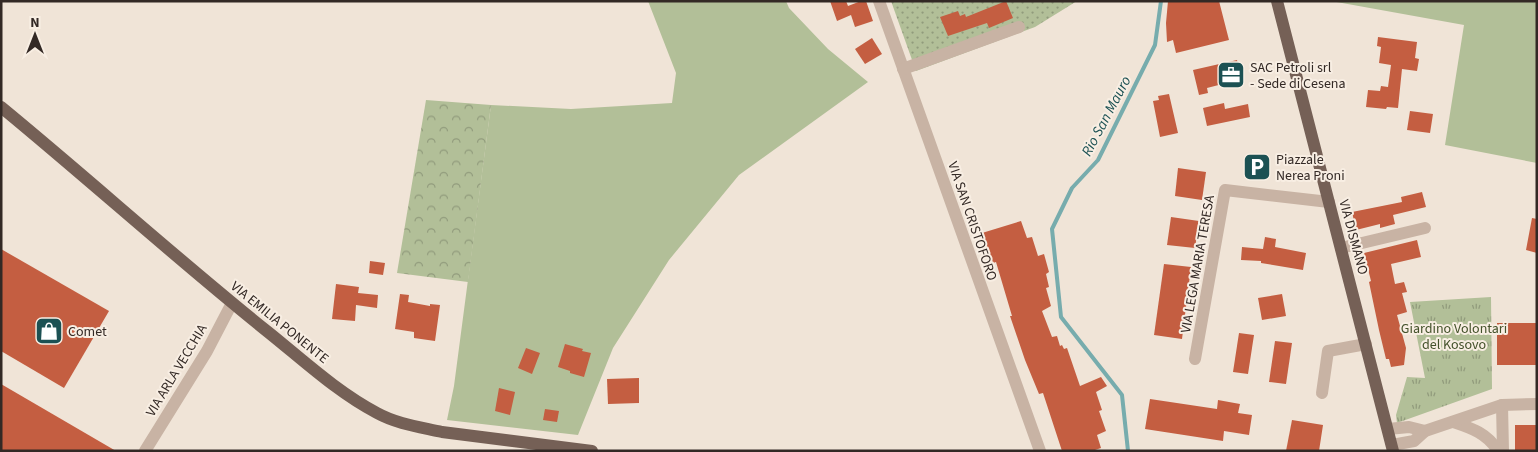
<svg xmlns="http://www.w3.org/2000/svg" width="1538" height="452" font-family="'Source Sans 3',sans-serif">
<defs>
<pattern id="forest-crowns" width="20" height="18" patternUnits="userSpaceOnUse" patternTransform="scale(1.25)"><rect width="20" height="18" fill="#b2bf98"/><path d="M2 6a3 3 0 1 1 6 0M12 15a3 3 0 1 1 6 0" fill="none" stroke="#919b7c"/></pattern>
<pattern id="park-tufts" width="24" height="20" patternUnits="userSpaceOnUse" patternTransform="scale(1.25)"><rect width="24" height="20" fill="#b2bf98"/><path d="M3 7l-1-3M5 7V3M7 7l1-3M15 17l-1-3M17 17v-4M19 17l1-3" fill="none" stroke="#919b7c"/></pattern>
<pattern id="garden-dots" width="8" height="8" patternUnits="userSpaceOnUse" patternTransform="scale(1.25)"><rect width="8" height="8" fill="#b2bf98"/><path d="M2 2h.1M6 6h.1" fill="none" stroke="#919b7c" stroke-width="1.8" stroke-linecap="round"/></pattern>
</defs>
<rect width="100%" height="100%" fill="#f0e4d7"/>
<g fill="#b2bf98">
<polygon points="648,1 786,1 789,8 828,49 868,82 739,175 669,260 613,348 578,435 447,420 454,386 491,105 571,109 672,103 676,73"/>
<polygon points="1331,1 1537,1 1537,163 1445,145 1464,25"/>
</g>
<polygon fill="url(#forest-crowns)" points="426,100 491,105 468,282 397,273"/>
<polygon fill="url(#park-tufts)" points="1491,297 1492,389 1397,423 1396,415 1407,377 1425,378 1410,302"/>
<polygon fill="url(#garden-dots)" points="891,1 1077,1 1035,27 916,71"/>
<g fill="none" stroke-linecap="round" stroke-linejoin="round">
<polyline stroke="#77acad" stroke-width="4" points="1128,451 1122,395 1061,317 1052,229 1072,188 1098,160 1155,45 1161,1"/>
</g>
<g fill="#c45e41">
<polygon points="830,1 846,1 848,6 861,1 866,1 873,21 855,27 851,15 837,21"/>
<polygon points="1006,1 1013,18 989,28 987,23 948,36 940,17 958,11 960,16 965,14 966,17"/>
<polygon points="1168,1 1219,1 1229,40 1176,53 1173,40 1167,42 1166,23"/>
<polygon points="1378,37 1417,42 1415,58 1419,59 1417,71 1402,69 1398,108 1387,107 1386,109 1366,107 1368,90 1380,91 1381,86 1388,87 1391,65 1379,63 1381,47 1377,46"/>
<polygon points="872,38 882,54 865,64 855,49"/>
<polygon points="1237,60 1242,79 1207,88 1208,93 1199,95 1193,70"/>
<polygon points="1169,94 1178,133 1160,137 1153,101 1159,100 1158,96"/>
<polygon points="1224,103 1225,109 1248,104 1250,117 1207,126 1203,108"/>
<polygon points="1410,111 1433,114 1430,133 1407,130"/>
<polygon points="1178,168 1206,172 1202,200 1175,196"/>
<polygon points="1422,192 1426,207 1393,215 1395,224 1380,228 1380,224 1356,230 1352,212 1402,202 1401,197"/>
<polygon points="1171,217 1199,221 1195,248 1167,245"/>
<polygon points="1532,218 1537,219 1537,253 1526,250"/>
<polygon points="1021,221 1027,238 1032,237 1038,256 1044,254 1049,272 1046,274 1049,287 1046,288 1051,306 1042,311 1052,337 1057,336 1060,346 1062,345 1064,349 1067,348 1080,386 1101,377 1107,386 1096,392 1102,410 1099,411 1106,431 1097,435 1101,448 1092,451 1062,451 1043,393 1039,394 1025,360 1010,316 1012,316 996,262 993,263 982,233"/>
<polygon points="1265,237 1276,239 1275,247 1306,253 1303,270 1261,263 1261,261 1241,260 1242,247 1263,249"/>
<polygon points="1417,240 1421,257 1391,264 1395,284 1404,282 1407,292 1402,293 1407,312 1397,315 1406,348 1404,365 1391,367 1389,359 1386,359 1379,330 1369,282 1371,281 1364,253"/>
<polygon points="1,249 109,311 64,388 1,351"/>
<polygon points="370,261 385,263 383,275 369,273"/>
<polygon points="1164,264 1191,267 1182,339 1154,335"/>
<polygon points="336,284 359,287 358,293 378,295 377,308 356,305 355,321 332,319"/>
<polygon points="400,294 409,295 408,302 430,306 430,304 440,305 435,341 414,338 414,332 395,329"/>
<polygon points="1282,294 1286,316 1262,320 1258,298"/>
<rect x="1497" y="323" width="40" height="42"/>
<polygon points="1239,333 1254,335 1248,374 1233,372"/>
<polygon points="1275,341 1292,343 1286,384 1269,382"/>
<polygon points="565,344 583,349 582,351 591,353 584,377 570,373 570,371 558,367"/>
<polygon points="526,348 540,353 532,374 518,368"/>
<polygon points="639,378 639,403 608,404 607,379"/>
<polygon points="1,384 116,451 1,451"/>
<polygon points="499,388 515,392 510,415 495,411"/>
<polygon points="1150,399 1217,409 1218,400 1240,404 1238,413 1252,415 1249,435 1224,431 1223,441 1145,429"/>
<polygon points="545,409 559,411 557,422 543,420"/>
<polygon points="1292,420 1323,425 1319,451 1286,451"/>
<rect x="1515" y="425" width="22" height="26"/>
</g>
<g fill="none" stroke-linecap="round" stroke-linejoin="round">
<g stroke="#c8b3a4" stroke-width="12">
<polyline points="879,1 1040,451"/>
<polyline points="903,69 1019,27"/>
<polyline points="1341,248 1425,228"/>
<polyline points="1195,359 1225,190 1329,202"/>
<polyline points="1322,393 1328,351 1366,344"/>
<polyline points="1502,405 1503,451"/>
<path d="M1453 422C1471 428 1487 433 1498 451"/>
<polyline points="1388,429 1409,427 1425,431"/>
<polyline points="1392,445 1414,441 1425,431 1502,405 1537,404"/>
<polyline points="145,451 207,351 232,303"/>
</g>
<g stroke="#756056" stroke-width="12">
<polyline points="1277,1 1393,451"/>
<path d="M1 107C91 181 177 259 268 332 303 360 337 392 377 413 397 424 420 427 442 432L592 451"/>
</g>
</g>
<defs>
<g id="office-square" transform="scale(1.4375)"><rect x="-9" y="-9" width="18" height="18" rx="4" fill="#1c5153" stroke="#f8eee3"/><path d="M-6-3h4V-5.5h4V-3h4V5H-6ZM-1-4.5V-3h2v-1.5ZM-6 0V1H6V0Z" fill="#fff"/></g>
<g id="parking-square" transform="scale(1.4375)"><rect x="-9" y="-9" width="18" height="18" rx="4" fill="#1c5153" stroke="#f8eee3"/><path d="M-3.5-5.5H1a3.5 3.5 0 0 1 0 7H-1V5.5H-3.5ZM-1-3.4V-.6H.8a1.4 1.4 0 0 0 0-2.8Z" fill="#fff"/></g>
<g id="shop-square" transform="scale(1.4375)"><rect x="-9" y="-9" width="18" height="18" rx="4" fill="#1c5153" stroke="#f8eee3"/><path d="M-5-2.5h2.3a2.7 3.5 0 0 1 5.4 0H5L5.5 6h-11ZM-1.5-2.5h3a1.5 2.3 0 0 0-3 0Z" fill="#fff"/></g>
</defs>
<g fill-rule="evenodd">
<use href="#office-square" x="1231" y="75"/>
<use href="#parking-square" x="1257" y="167"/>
<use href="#shop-square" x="49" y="331"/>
</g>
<g text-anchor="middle" stroke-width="4" stroke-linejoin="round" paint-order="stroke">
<g font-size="14" fill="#332925" stroke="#f8eee3" text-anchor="start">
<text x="1250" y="72">SAC Petroli srl<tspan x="1250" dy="16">- Sede di Cesena</tspan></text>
<text x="1276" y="164">Piazzale<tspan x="1276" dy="16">Nerea Proni</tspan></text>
<text x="68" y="336">Comet</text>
</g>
<g font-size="14" fill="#332925" stroke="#f8eee3">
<text transform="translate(973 221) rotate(71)" y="5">VIA SAN CRISTOFORO</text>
<text transform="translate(1354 237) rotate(75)" y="5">VIA DISMANO</text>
<text transform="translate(1197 264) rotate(-80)" y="5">VIA LEGA MARIA TERESA</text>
<text transform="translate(280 322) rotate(39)" y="5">VIA EMILIA PONENTE</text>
<text transform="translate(176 370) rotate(-59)" y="5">VIA ARLA VECCHIA</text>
</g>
<g font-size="14" fill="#43512a" stroke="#f8eee3">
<text x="1454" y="333">Giardino Volontari<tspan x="1454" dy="16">del Kosovo</tspan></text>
</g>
<g font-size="15" font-style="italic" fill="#1c5153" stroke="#f8eee3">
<text transform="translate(1106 116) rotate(-62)" y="5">Rio San Mauro</text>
</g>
</g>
<rect width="1538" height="452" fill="none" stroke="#332925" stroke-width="5"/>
<g transform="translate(35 35)" stroke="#f8eee3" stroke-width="4" paint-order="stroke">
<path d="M0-4L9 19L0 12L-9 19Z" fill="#332925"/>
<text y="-8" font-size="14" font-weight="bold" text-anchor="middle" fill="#332925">N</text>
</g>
</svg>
